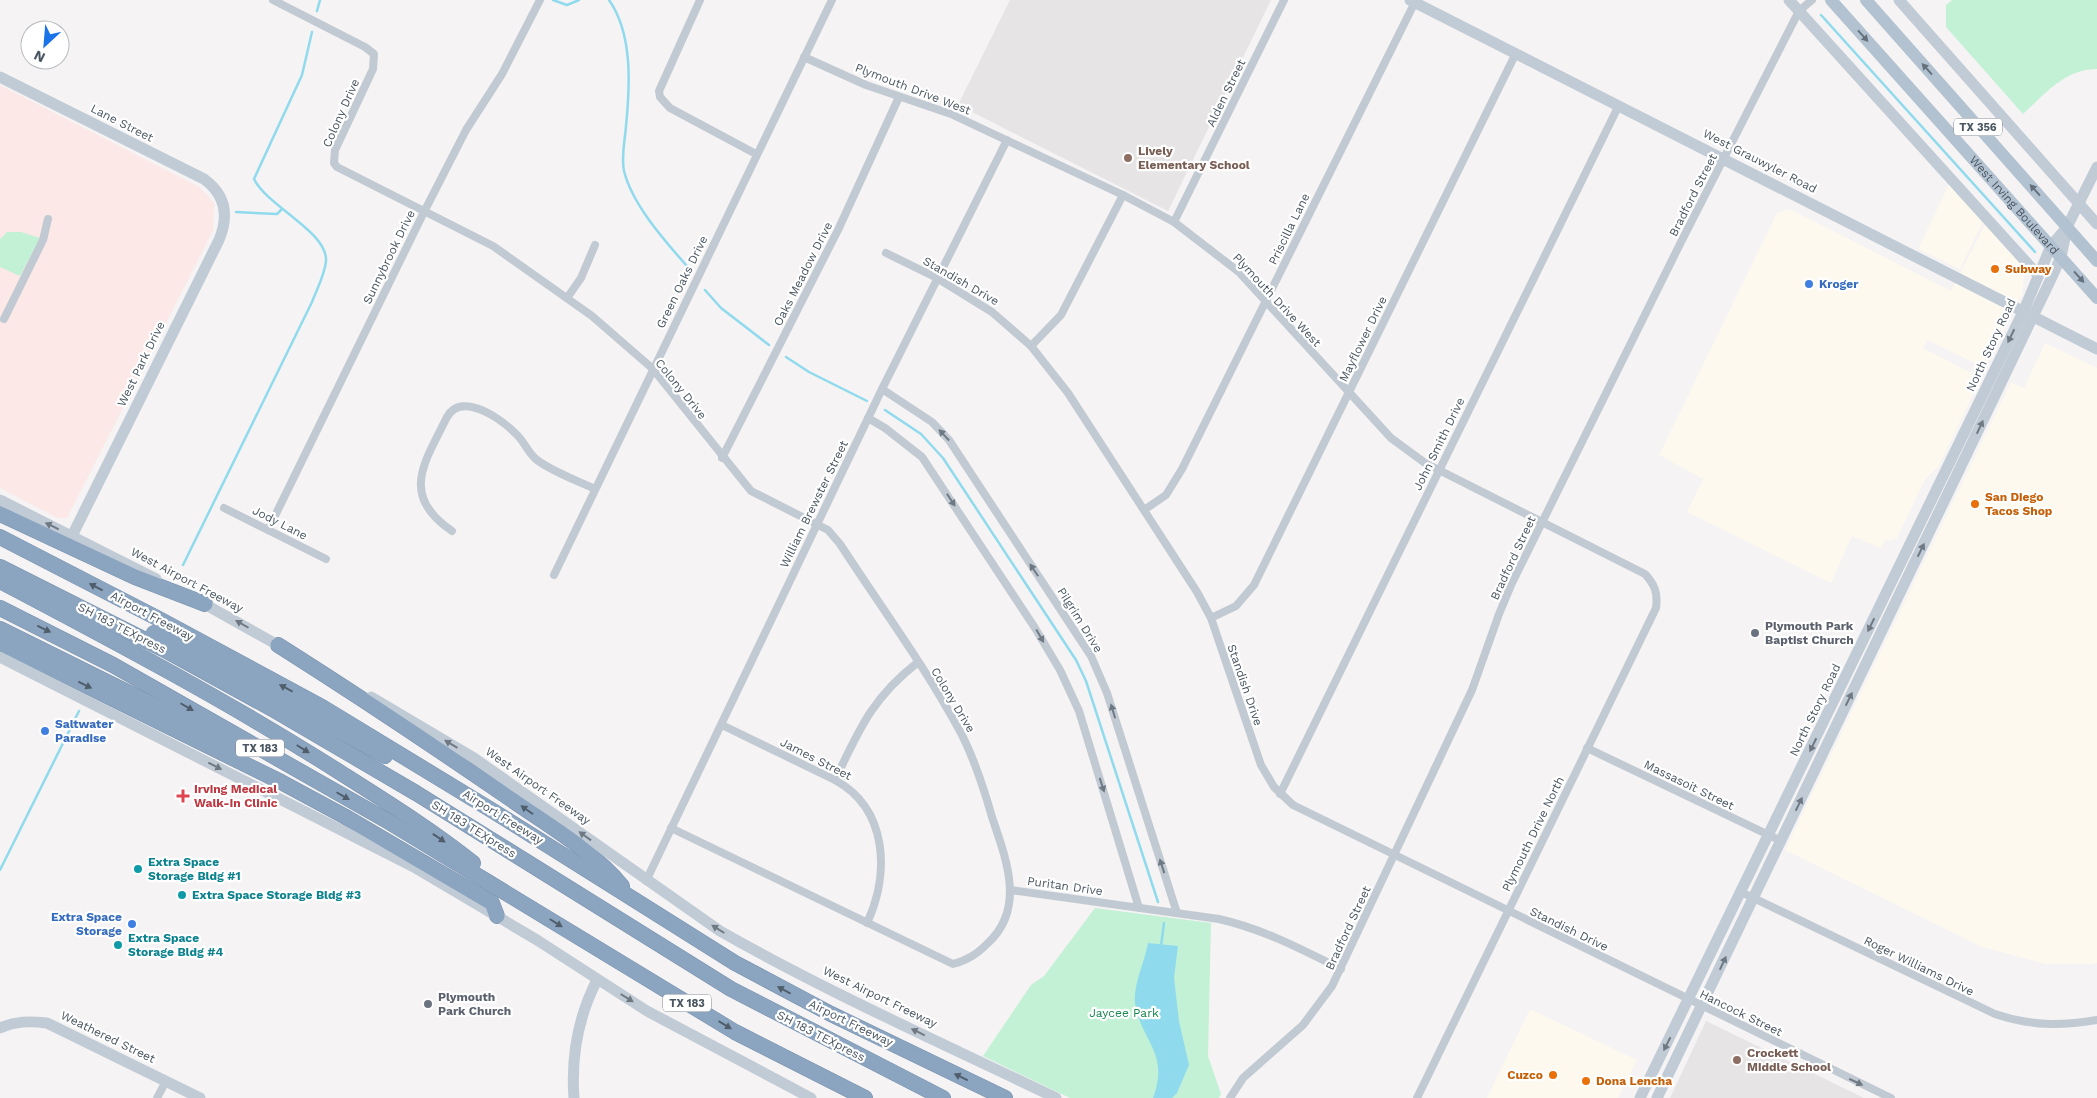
<svg xmlns="http://www.w3.org/2000/svg" width="2097" height="1098" font-family="'Work Sans',sans-serif">
<rect width="100%" height="100%" fill="#f5f3f3"/>
<g fill="#fdf9ef">
<polygon points="1949,184 1983,222 1960,269 1918,249"/>
<polygon points="1790,209 1951,291 1985,225 2025,269 2022,294 1985,368 1927,340 1923,348 1981,378 1938,467 1925,479 1897,538 1891,541 1886,539 1881,548 1852,536 1831,583 1687,512 1703,479 1659,455 1777,213"/>
<polygon points="2045,343 2097,368 2097,963 2090,964 2046,964 1982,947 1785,850 2011,382 2024,388"/>
<polygon points="1530,1009 1637,1060 1618,1098 1487,1098"/>
</g>
<g fill="#e6e4e5">
<polygon points="1010,0 1271,0 1168,211 958,105"/>
<polygon points="1706,1021 1864,1098 1670,1098"/>
</g>
<polygon fill="#fce8e6" points="0,85 199,187 214,203 213,230 67,518 58,518 0,488"/>
<g fill="#c3f1d5">
<path d="M1952 0H2097V69C2065 69 2045 94 2023 114L1946 27V5Z"/>
<polygon points="7,232 21,232 40,238 20,276 0,267 0,239"/>
<polygon points="1095,908 1211,923 1208,1056 1221,1094 1219,1098 1070,1098 983,1056 1031,985 1044,976"/>
</g>
<path fill="#90daee" d="M1148 943 1178 946 1174 978 1179 1021 1189 1065 1177 1093 1172 1098H1153C1170 1052 1141 1042 1135 1003 1133 985 1145 961 1148 943Z"/>
<g fill="none" stroke-linecap="round" stroke-linejoin="round">
<g stroke="#90daee" stroke-width="2.5">
<polyline points="553,0 567,5 579,0"/>
<path d="M609 0C633 34 630 86 626 126 625 140 621 157 624 171 633 207 668 244 692 272"/>
<polyline points="317,11 320,0"/>
<polyline points="1821,15 2035,252"/>
<polyline points="236,212 277,214 282,209"/>
<polyline points="705,290 721,308 769,345"/>
<polyline points="786,357 809,372 867,401"/>
<polyline points="885,410 921,434 943,458 1076,660 1086,681 1158,902"/>
<path d="M183 565 312 302C317 289 325 274 326 261 328 232 267 206 254 179L302 75 312 32"/>
<polyline points="0,870 79,711"/>
<polyline points="1161,946 1164,923"/>
</g>
<g stroke="#7690ad" stroke-width="16">
<g id="highway">
<polyline points="0,514 135,577 205,604"/>
<polyline points="0,537 159,619 322,707 493,811 735,963 831,1014 1005,1098"/>
<polyline points="0,567 163,649 276,711 416,793 731,989 943,1098"/>
<path d="M0 581C116 642 231 703 341 773 385 801 432 830 473 863"/>
<polyline points="0,608 113,665 384,819 735,1032 865,1098"/>
<polyline points="0,629 234,745"/>
<polyline points="154,633 262,688 385,756"/>
<polyline points="0,643 281,782 344,816 492,903 497,916"/>
<path d="M278 645C357 695 435 747 512 800 548 825 594 852 622 886"/>
</g>
</g>
<g stroke="#c1cad2" stroke-width="8">
<path d="M273 0 365 47 374 54 373 69 335 150 334 163 337 167 493 246 592 316 653 369 751 491 828 530 840 544C881 607 927 669 962 735 975 761 984 789 992 817 1006 859 1026 908 988 943 977 954 968 960 953 964L671 828"/>
<polyline points="700,0 659,91 660,97 670,108 756,154"/>
<path d="M804 57 866 85 951 114 1123 195 1174 222 1239 272 1391 438 1425 463 1645 574C1655 585 1658 593 1656 608L1417 1098"/>
<polyline points="1174,222 1284,0"/>
<polyline points="886,253 937,278 992,312 1031,346 1068,393 1197,592 1211,618 1261,765 1274,787 1293,805 1891,1098"/>
<polyline points="567,298 581,278 595,245"/>
<polyline points="4,319 43,240 48,219"/>
<polyline points="1031,346 1061,315 1123,195"/>
<polyline points="882,389 932,422 949,440 1091,656 1107,693 1177,913"/>
<polyline points="868,418 885,428 922,457 1035,628 1060,670 1079,711 1139,908"/>
<polyline points="722,458 838,230 899,97"/>
<polyline points="224,508 326,559"/>
<polyline points="1144,510 1166,495 1182,469 1415,2"/>
<polyline points="268,530 424,212 466,130 502,74 540,0"/>
<path d="M452 531C399 495 425 462 447 417 462 390 503 420 518 436 525 443 528 453 537 460 553 472 576 480 595 489"/>
<polyline points="554,575 832,0"/>
<polyline points="1211,618 1236,606 1254,585 1516,53"/>
<path d="M722 725 835 780C888 809 890 874 867 923"/>
<polyline points="1587,748 1781,841"/>
<path d="M835 780C859 730 872 698 917 663"/>
<polyline points="1280,794 1619,105"/>
<polyline points="646,881 882,389 1007,140"/>
<path d="M1010 890 1219 919C1263 929 1301 949 1341 969"/>
<path d="M1741 892 1995 1014C2030 1026 2061 1026 2097 1020"/>
<polyline points="157,1098 166,1081"/>
<polyline points="1230,1098 1243,1078 1303,1025 1332,986 1472,690 1499,614 1512,583 1681,242 1799,11 1812,0"/>
</g>
<g stroke="#c1cbd6" stroke-width="11">
<polyline points="1410,0 2097,349"/>
<polyline points="1789,0 2037,274"/>
<polyline points="1899,0 2097,224"/>
<path d="M0 77 204 179C226 195 229 216 219 240L72 536"/>
<polyline points="0,500 156,579"/>
<polyline points="199,601 283,648"/>
<polyline points="0,657 414,867 537,940 647,1011 811,1098"/>
<path d="M371 697 474 758 720 931C829 993 944 1044 1056 1098"/>
<path d="M0 1028C16 1021 29 1021 47 1023L200 1098"/>
<path d="M574 1098C571 1057 578 1017 597 980"/>
<polyline points="1640,1098 2024,310 2051,246 2067,227 2097,167"/>
<polyline points="1657,1098 2050,281 2061,257 2067,228"/>
</g>
<g stroke="#b3c2d1" stroke-width="12">
<path id="s1" d="M1831 0 2097 298"/>
<polyline points="1866,0 2097,261"/>
</g>
<use href="#highway" stroke="#8ba5c1" stroke-width="15"/>
</g>
<defs><path id="oneway-solid" d="M-6-.8H1V-3.2L6.5 0L1 3.2V.8H-6Z" transform="scale(1.25)"/></defs>
<g fill="#64717d">
<use href="#oneway-solid" transform="translate(1863 36) rotate(48)"/>
<use href="#oneway-solid" transform="translate(1927 69) rotate(-132)"/>
<use href="#oneway-solid" transform="translate(2035 190) rotate(-132)"/>
<use href="#oneway-solid" transform="translate(2079 277) rotate(48)"/>
</g>
<g fill="#6e7984">
<use href="#oneway-solid" transform="translate(2011 336) rotate(116)"/>
<use href="#oneway-solid" transform="translate(1980 427) rotate(-65)"/>
<use href="#oneway-solid" transform="translate(52 526) rotate(-154)"/>
<use href="#oneway-solid" transform="translate(1921 550) rotate(-64)"/>
<use href="#oneway-solid" transform="translate(242 624) rotate(-150)"/>
<use href="#oneway-solid" transform="translate(1871 625) rotate(116)"/>
<use href="#oneway-solid" transform="translate(1849 699) rotate(-64)"/>
<use href="#oneway-solid" transform="translate(451 744) rotate(-149)"/>
<use href="#oneway-solid" transform="translate(1813 745) rotate(116)"/>
<use href="#oneway-solid" transform="translate(215 766) rotate(27)"/>
<use href="#oneway-solid" transform="translate(1799 804) rotate(-64)"/>
<use href="#oneway-solid" transform="translate(585 836) rotate(-144)"/>
<use href="#oneway-solid" transform="translate(718 929) rotate(-148)"/>
<use href="#oneway-solid" transform="translate(1723 963) rotate(-65)"/>
<use href="#oneway-solid" transform="translate(627 998) rotate(32)"/>
<use href="#oneway-solid" transform="translate(918 1032) rotate(-154)"/>
<use href="#oneway-solid" transform="translate(1667 1044) rotate(117)"/>
</g>
<g fill="#6e7983">
<use href="#oneway-solid" transform="translate(944 435) rotate(-133)"/>
<use href="#oneway-solid" transform="translate(951 500) rotate(57)"/>
<use href="#oneway-solid" transform="translate(1034 570) rotate(-124)"/>
<use href="#oneway-solid" transform="translate(1040 636) rotate(60)"/>
<use href="#oneway-solid" transform="translate(1113 711) rotate(-107)"/>
<use href="#oneway-solid" transform="translate(1102 785) rotate(72)"/>
<use href="#oneway-solid" transform="translate(1162 866) rotate(-108)"/>
<use href="#oneway-solid" transform="translate(1856 1082) rotate(25)"/>
</g>
<g fill="#505e6b">
<use href="#oneway-solid" transform="translate(96 587) rotate(-153)"/>
<use href="#oneway-solid" transform="translate(44 629) rotate(26)"/>
<use href="#oneway-solid" transform="translate(85 685) rotate(26)"/>
<use href="#oneway-solid" transform="translate(286 688) rotate(-152)"/>
<use href="#oneway-solid" transform="translate(187 707) rotate(30)"/>
<use href="#oneway-solid" transform="translate(303 749) rotate(32)"/>
<use href="#oneway-solid" transform="translate(343 796) rotate(30)"/>
<use href="#oneway-solid" transform="translate(527 810) rotate(-145)"/>
<use href="#oneway-solid" transform="translate(439 838) rotate(34)"/>
<use href="#oneway-solid" transform="translate(556 923) rotate(32)"/>
<use href="#oneway-solid" transform="translate(784 990) rotate(-152)"/>
<use href="#oneway-solid" transform="translate(725 1025) rotate(31)"/>
<use href="#oneway-solid" transform="translate(961 1077) rotate(-154)"/>
</g>
<g fill="#8d6e63" stroke="#fff" stroke-width="2">
<circle cx="1128" cy="158" r="5"/>
<circle cx="1737" cy="1060" r="5"/>
</g>
<g fill="#e8710a" stroke="#fff" stroke-width="2">
<circle cx="1995" cy="269" r="5"/>
<circle cx="1975" cy="504" r="5"/>
<circle cx="1553" cy="1075" r="5"/>
<circle cx="1586" cy="1081" r="5"/>
</g>
<g fill="#3f7fe0" stroke="#fff" stroke-width="2">
<circle cx="1809" cy="284" r="5"/>
<circle cx="45" cy="731" r="5"/>
<circle cx="132" cy="924" r="5"/>
</g>
<g fill="#6b7280" stroke="#fff" stroke-width="2">
<circle cx="1755" cy="633" r="5"/>
<circle cx="428" cy="1004" r="5"/>
</g>
<path fill="#e0444e" stroke="#fff" stroke-width="2" d="M180.5 788.5h5v5h5v5h-5v5h-5v-5h-5v-5h5z"/>
<g fill="#0f9aa8" stroke="#fff" stroke-width="2">
<circle cx="138" cy="869" r="5"/>
<circle cx="182" cy="895" r="5"/>
<circle cx="118" cy="945" r="5"/>
</g>
<g text-anchor="middle" stroke-width="4.5" stroke-linejoin="round" paint-order="stroke">
<g fill="#fff" stroke="#808990" stroke-width="1">
<rect x="1954" y="118.5" width="48" height="17" rx="4"/>
<rect x="236" y="739.5" width="48" height="17" rx="4"/>
<rect x="663" y="994.5" width="48" height="17" rx="4"/>
</g>
<g font-size="11" font-weight="bold" fill="#4a5661">
<text x="1978" y="131">TX 356</text>
<text x="260" y="752">TX 183</text>
<text x="687" y="1007">TX 183</text>
</g>
<g font-size="12" fill="#4a5661" stroke="#fff">
<text transform="translate(913 89) rotate(21)" y="4">Plymouth Drive West</text>
<text transform="translate(1226 93) rotate(-64)" y="4">Alden Street</text>
<text transform="translate(341 113) rotate(-66)" y="4">Colony Drive</text>
<text transform="translate(122 123) rotate(27)" y="4">Lane Street</text>
<text transform="translate(1760 161) rotate(27)" y="4">West Grauwyler Road</text>
<text transform="translate(1693 195) rotate(-63)" y="4">Bradford Street</text>
<text dy="4" stroke="none"><textPath href="#s1" startOffset="275">West Irving Boulevard</textPath></text>
<text transform="translate(1289 229) rotate(-64)" y="4">Priscilla Lane</text>
<text transform="translate(389 257) rotate(-64)" y="4">Sunnybrook Drive</text>
<text transform="translate(803 274) rotate(-63)" y="4">Oaks Meadow Drive</text>
<text transform="translate(961 281) rotate(30)" y="4">Standish Drive</text>
<text transform="translate(682 282) rotate(-64)" y="4">Green Oaks Drive</text>
<text transform="translate(1277 300) rotate(47)" y="4">Plymouth Drive West</text>
<text transform="translate(1363 339) rotate(-64)" y="4">Mayflower Drive</text>
<text transform="translate(1991 345) rotate(-65)" y="4">North Story Road</text>
<text transform="translate(141 364) rotate(-64)" y="4">West Park Drive</text>
<text transform="translate(681 389) rotate(51)" y="4">Colony Drive</text>
<text transform="translate(1439 444) rotate(-64)" y="4">John Smith Drive</text>
<text transform="translate(814 504) rotate(-64)" y="4">William Brewster Street</text>
<text transform="translate(280 523) rotate(27)" y="4">Jody Lane</text>
<text transform="translate(1513 558) rotate(-65)" y="4">Bradford Street</text>
<text transform="translate(187 580) rotate(28)" y="4">West Airport Freeway</text>
<text transform="translate(152 616) rotate(28)" y="4">Airport Freeway</text>
<text transform="translate(1080 620) rotate(58)" y="4">Pilgrim Drive</text>
<text transform="translate(122 628) rotate(27)" y="4">SH 183 TEXpress</text>
<text transform="translate(1245 685) rotate(71)" y="4">Standish Drive</text>
<text transform="translate(953 700) rotate(59)" y="4">Colony Drive</text>
<text transform="translate(1815 710) rotate(-64)" y="4">North Story Road</text>
<text transform="translate(816 759) rotate(27)" y="4">James Street</text>
<text transform="translate(1689 785) rotate(26)" y="4">Massasoit Street</text>
<text transform="translate(538 786) rotate(35)" y="4">West Airport Freeway</text>
<text transform="translate(503 817) rotate(32)" y="4">Airport Freeway</text>
<text transform="translate(474 829) rotate(32)" y="4">SH 183 TEXpress</text>
<text transform="translate(1533 834) rotate(-64)" y="4">Plymouth Drive North</text>
<text transform="translate(1065 886) rotate(8)" y="4">Puritan Drive</text>
<text transform="translate(1348 928) rotate(-65)" y="4">Bradford Street</text>
<text transform="translate(1569 929) rotate(26)" y="4">Standish Drive</text>
<text transform="translate(1919 966) rotate(26)" y="4">Roger Williams Drive</text>
<text transform="translate(880 997) rotate(26)" y="4">West Airport Freeway</text>
<text transform="translate(1741 1013) rotate(26)" y="4">Hancock Street</text>
<text transform="translate(851 1023) rotate(26)" y="4">Airport Freeway</text>
<text transform="translate(821 1036) rotate(27)" y="4">SH 183 TEXpress</text>
<text transform="translate(108 1037) rotate(26)" y="4">Weathered Street</text>
</g>
<g font-size="12" font-weight="bold" fill="#785e54" stroke="#fff" text-anchor="start">
<text x="1138" y="155">Lively<tspan x="1138" dy="14">Elementary School</tspan></text>
<text x="1747" y="1057">Crockett<tspan x="1747" dy="14">Middle School</tspan></text>
</g>
<g font-size="12" font-weight="bold" fill="#c56008" stroke="#fff" text-anchor="start">
<text x="2005" y="273">Subway</text>
<text x="1985" y="501">San Diego<tspan x="1985" dy="14">Tacos Shop</tspan></text>
<text x="1543" y="1079" text-anchor="end">Cuzco</text>
<text x="1596" y="1085">Dona Lencha</text>
</g>
<g font-size="12" font-weight="bold" fill="#366cbe" stroke="#fff" text-anchor="start">
<text x="1819" y="288">Kroger</text>
<text x="55" y="728">Saltwater<tspan x="55" dy="14">Paradise</tspan></text>
<text x="122" y="921" text-anchor="end">Extra Space<tspan x="122" dy="14">Storage</tspan></text>
</g>
<g font-size="12" font-weight="bold" fill="#5b616d" stroke="#fff" text-anchor="start">
<text x="1765" y="630">Plymouth Park<tspan x="1765" dy="14">Baptist Church</tspan></text>
<text x="438" y="1001">Plymouth<tspan x="438" dy="14">Park Church</tspan></text>
</g>
<g font-size="12" font-weight="bold" fill="#be3a42" stroke="#fff" text-anchor="start">
<text x="194" y="793">Irving Medical<tspan x="194" dy="14">Walk-In Clinic</tspan></text>
</g>
<g font-size="12" font-weight="bold" fill="#0d838f" stroke="#fff" text-anchor="start">
<text x="148" y="866">Extra Space<tspan x="148" dy="14">Storage Bldg #1</tspan></text>
<text x="192" y="899">Extra Space Storage Bldg #3</text>
<text x="128" y="942">Extra Space<tspan x="128" dy="14">Storage Bldg #4</tspan></text>
</g>
<g font-size="12" fill="#17864f" stroke="#fff">
<text x="1124" y="1017">Jaycee Park</text>
</g>
</g>
<g transform="translate(45 45) rotate(206)"><circle r="24" fill="#ffffff" stroke="#b7bbc0"/>
<path d="M0-4L9 19L0 12L-9 19Z" fill="#1a73e8"/>
<text y="-8" font-size="14" font-weight="bold" text-anchor="middle" fill="#4a5661">N</text>
</g>
</svg>
